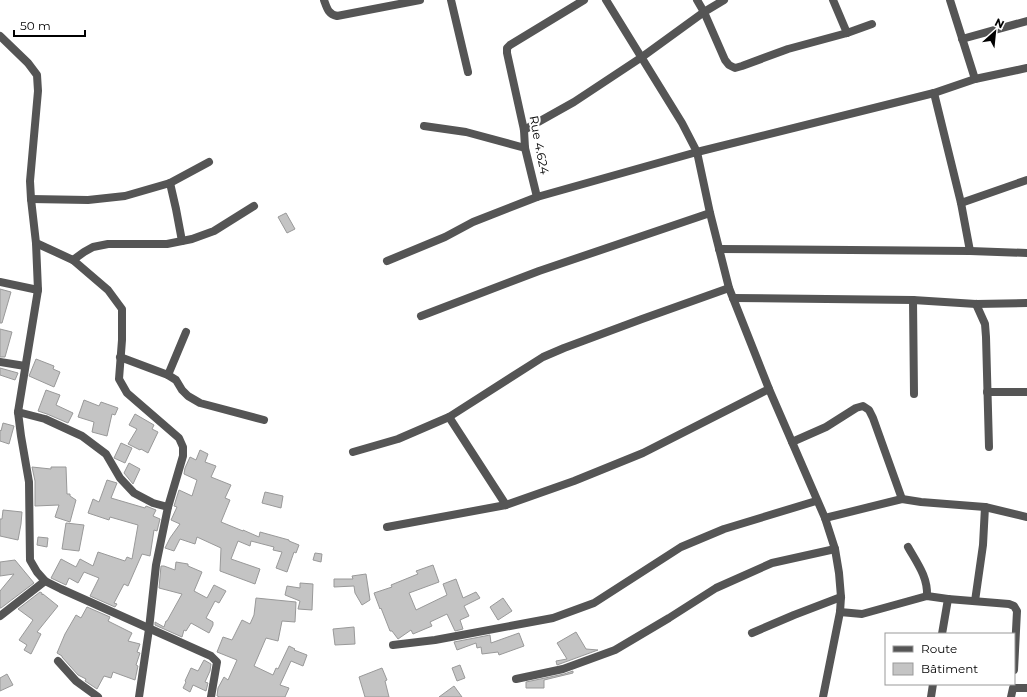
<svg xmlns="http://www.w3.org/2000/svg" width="1027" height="697" font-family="Montserrat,sans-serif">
<rect width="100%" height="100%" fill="#fff"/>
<g fill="#c4c4c4" stroke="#999">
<polygon points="286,213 295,229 287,233 278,217"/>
<polygon points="0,289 11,292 2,323 0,323"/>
<polygon points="0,329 12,332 5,357 0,357"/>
<polygon points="36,359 54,366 53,369 60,372 54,387 29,376"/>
<polygon points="0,368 18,373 15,380 0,375"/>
<polygon points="46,390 60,395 56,405 73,413 68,423 47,414 38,411"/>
<polygon points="84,400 99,406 101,402 118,408 115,415 112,414 107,436 92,432 94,422 78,417"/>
<polygon points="135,414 154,425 152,429 158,432 148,453 141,449 140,450 128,444 137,429 129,425"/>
<polygon points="3,423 14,426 9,444 0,441 0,430 1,431"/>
<polygon points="121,443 132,448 125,463 114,458"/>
<polygon points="200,450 208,454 205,462 216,466 211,477 231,485 225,498 230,500 221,522 243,531 243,530 259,537 260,532 289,540 289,541 299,545 296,553 294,552 287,572 276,568 282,552 273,550 274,547 251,541 250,546 238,541 231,559 260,569 255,584 220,571 221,548 197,537 195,544 180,539 174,551 165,548 170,538 180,524 171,520 177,507 174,506 179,490 192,496 197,480 184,474 185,468 190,457 196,460"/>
<polygon points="129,463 140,469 133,484 124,473"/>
<polygon points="32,467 51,469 51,467 66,467 67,494 70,494 70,496 76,500 70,522 55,517 59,505 35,506 35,481"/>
<polygon points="107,480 117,483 111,498 145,508 146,506 156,510 153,516 160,519 157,531 154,530 150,556 142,554 128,586 124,584 114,603 117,604 115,607 90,596 99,578 84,572 78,583 69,578 66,585 51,578 61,559 76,567 80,559 93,566 98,552 125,561 127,557 132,559 138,525 110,517 109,520 88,513 93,499 99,502"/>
<polygon points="265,492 283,496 281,508 262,503"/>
<polygon points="3,510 22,512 21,524 18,540 0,536 0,519 2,519"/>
<polygon points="66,523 84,525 79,551 62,549"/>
<polygon points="38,537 48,538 47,547 37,545"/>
<polygon points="315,553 322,554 321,562 313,560"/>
<polygon points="15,560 34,583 1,608 0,608 0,591 14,574 0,576 0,562"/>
<polygon points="176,562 188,564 188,566 202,572 194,591 207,598 214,585 226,591 219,603 215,601 206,618 213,622 213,625 209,633 191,623 186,631 184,630 182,637 155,625 155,622 164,627 166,621 167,621 182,594 159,588 161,566 164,566 175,570"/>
<polygon points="433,565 439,582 409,593 416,610 447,595 443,584 456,579 463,598 476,592 480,598 464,606 469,616 460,620 463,629 455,631 447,614 430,622 432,626 413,634 411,630 398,639 392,631 390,631 381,608 380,609 374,593 392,587 391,585 418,574 416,571"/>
<polygon points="366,574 370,600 362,605 355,593 354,586 334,587 334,579 353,579 352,576"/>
<polygon points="300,583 313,584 312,610 298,609 300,601 285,595 287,586 300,588"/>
<polygon points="40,592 42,593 42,595 43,594 58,606 37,632 41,634 31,654 24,650 27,645 19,640 33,620 18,609"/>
<polygon points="256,598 296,602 295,622 282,621 278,641 266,638 254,666 273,675 276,668 278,669 289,646 295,649 294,650 307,655 303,666 291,661 280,685 289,688 285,697 220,697 217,696 218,688 224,677 228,680 237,660 217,652 223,637 232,640 242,620 250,624 254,615"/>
<polygon points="503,598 512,611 498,620 490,607"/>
<polygon points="87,607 110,617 108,621 132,633 128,641 140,644 137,652 140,653 136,665 138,666 135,680 113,672 111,678 104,676 97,689 85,681 86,679 78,675 62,657 62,656 57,653 65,634 76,615 81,618"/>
<polygon points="354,627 355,644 335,645 333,629"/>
<polygon points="576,632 586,649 598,650 557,665 556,661 567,659 557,643"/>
<polygon points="519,633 524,646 499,655 498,652 482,654 481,647 477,648 476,643 457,650 454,642 490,635 491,643"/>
<polygon points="204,660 211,664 210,671 205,682 208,683 206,691 193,685 190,692 183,688 186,682 185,681 191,668 198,671"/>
<polygon points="460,665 465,678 457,681 452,668"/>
<polygon points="382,668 387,680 385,681 389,697 365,697 359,677"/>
<polygon points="573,671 573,673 544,680 544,688 526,688 526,682 564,674"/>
<polygon points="7,674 13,685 0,691 0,678"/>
<polygon points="454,686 462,697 439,697"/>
</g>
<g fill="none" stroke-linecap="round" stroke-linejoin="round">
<g stroke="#555" stroke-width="8">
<path d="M324 0C327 8 328 14 337 16L420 0"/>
<polyline points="451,0 468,72"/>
<polyline points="584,0 510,45 507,48 507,53 524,130 525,148 537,197 697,152 934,93 975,79 1027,68"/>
<polyline points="606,0 682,123 697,152 710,213 729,288 769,389 825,518 835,549 839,573 841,597 840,612 823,697"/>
<polyline points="697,0 704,12 725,60 729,65 735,68 742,66 788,49 847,33 872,24"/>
<polyline points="833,0 847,33"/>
<polyline points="950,0 975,79"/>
<polyline points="0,36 28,63 37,75 38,91 30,181 31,199 36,243 73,260 108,290 122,309 122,340 119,379 127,393 179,438 183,447 183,456 168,507 156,565 149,629 139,697"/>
<polyline points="962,39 1027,21"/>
<polyline points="934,93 961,203 970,251"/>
<polyline points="424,126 466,132 525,148"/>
<polyline points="524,130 574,102 642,57 704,12 724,0"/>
<polyline points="170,183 176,209 182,241"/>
<polyline points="31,199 88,200 125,196 170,183 209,162"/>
<polyline points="961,203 1027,180"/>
<polyline points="36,243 38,290 18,412 21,436 29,482 30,560 37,572 45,581 61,589 211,656 217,662 211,697"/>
<polyline points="719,249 970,251 1027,253"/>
<polyline points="73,260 84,252 93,247 108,244 167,244 192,239 214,231 254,206"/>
<polyline points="387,261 445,237 473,222 537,197"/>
<polyline points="0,282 38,290"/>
<polyline points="733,298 913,300 976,304 1027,303"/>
<polyline points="913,300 914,394"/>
<polyline points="976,304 985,324 986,337 989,447"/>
<polyline points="421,316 539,271 710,213"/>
<polyline points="120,357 168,375 176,380 182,390 188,396 200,403 264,420"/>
<polyline points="0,362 25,366"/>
<polyline points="168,375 186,332"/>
<polyline points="987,392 1027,392"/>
<polyline points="18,412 45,419 82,436 106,454 120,478 134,493 153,503 168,507"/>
<polyline points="449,417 506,505"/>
<polyline points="792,442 826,427 856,408 863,406 869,410 873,418 902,499"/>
<polyline points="353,452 398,439 449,417 543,357 564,348 642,319 729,288"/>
<polyline points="825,518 902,499 921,502 985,507 1027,517"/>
<polyline points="387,527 506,505 574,481 643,453 769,389"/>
<path d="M908 547C917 563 928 577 927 596"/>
<polyline points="948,599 1009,604 1014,606 1017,611 1014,670"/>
<polyline points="975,601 983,545 985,507"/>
<polyline points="840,612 862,614 927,596 948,599 942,634"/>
<polyline points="0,616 45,581"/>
<polyline points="752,633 794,615 841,597"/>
<polyline points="393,645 435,640 553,618 594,603 681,547 724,529 816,501"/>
<polyline points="58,661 76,681 98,697"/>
<polyline points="516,679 563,669 615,650 669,618 716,588 772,563 835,549"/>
<polyline points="931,697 933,684"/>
<polyline points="1011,697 1013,688 1027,688"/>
</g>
</g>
<g text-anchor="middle" stroke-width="4" stroke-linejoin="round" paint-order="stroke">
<g font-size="12" fill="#000" stroke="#fff">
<text transform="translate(539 145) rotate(79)" y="4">Rue 4.624</text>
</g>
</g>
<rect x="885" y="633" width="130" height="52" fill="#ffffff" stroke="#999999"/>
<rect x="893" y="646" width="20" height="6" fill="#555555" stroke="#999999"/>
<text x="921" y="653" font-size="12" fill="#000000">Route</text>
<rect x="893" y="663" width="20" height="12" fill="#c4c4c4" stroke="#999999"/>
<text x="921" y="673" font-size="12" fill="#000000">Bâtiment</text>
<g transform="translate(995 32) rotate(27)" stroke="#ffffff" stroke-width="3" paint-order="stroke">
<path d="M0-3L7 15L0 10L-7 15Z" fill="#000000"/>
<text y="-6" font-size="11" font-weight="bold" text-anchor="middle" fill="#000000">N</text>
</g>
<path d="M14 30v6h71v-6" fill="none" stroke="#000000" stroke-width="2"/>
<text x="20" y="30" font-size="12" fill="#000000" stroke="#ffffff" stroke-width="3" paint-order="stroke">50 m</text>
</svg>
